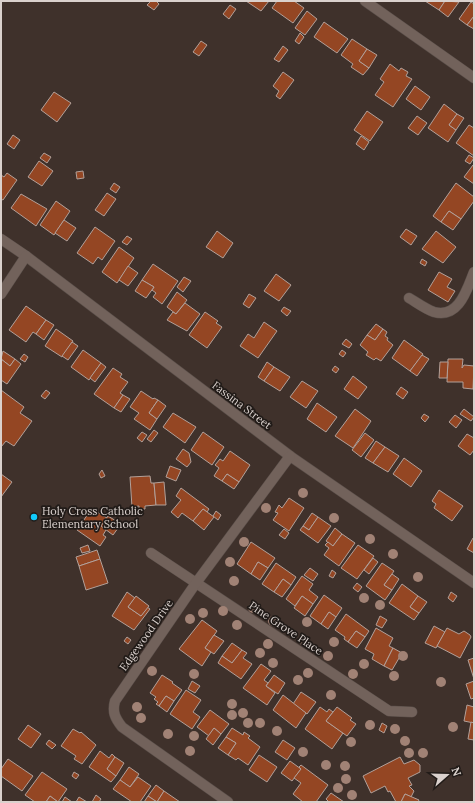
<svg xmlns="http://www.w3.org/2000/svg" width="475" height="803" font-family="Lora,serif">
<rect width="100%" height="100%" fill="#3f312b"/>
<g fill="#944623" stroke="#b2a099">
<polygon points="151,1 156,1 159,4 154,10 147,5"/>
<polygon points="246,1 269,1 261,11"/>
<polygon points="277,1 294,1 304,8 293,23 272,8"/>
<polygon points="425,1 445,1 439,10"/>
<polygon points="445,1 459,2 448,17 439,10"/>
<polygon points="471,2 474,4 474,16 467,25 459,19"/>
<polygon points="230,5 236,9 229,19 223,14"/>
<polygon points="307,11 317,19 305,35 295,28"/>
<polygon points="474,16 474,29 467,25"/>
<polygon points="324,22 348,39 337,53 314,37"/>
<polygon points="300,33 304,37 299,44 295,41"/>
<polygon points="352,39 367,49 359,61 369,68 363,75 351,67 353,64 341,55"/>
<polygon points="201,41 207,45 199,56 193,52"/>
<polygon points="283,46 288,50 279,62 274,59"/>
<polygon points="367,49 377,55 369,68 359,61"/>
<polygon points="390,64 399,71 401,68 408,72 406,76 412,79 393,107 375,95 384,82 380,79"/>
<polygon points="283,72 294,80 280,99 276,96 279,91 273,86"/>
<polygon points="415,86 430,97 421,110 406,99"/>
<polygon points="54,92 71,103 57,122 41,110"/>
<polygon points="444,104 457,114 449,125 456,130 448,142 428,128"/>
<polygon points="367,111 383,122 370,141 354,130"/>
<polygon points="457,114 464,118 456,130 449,125"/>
<polygon points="417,116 427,123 418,135 408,128"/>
<polygon points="469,125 474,128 474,156 456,143"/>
<polygon points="13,135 20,140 14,149 7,144"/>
<polygon points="361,136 369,142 364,150 356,144"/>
<polygon points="44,153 51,157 47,163 40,158"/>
<polygon points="469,155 474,158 470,164 465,161"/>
<polygon points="39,161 53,171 42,186 28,177"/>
<polygon points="473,165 474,165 474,184 464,177"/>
<polygon points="83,171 84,178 77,179 76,172"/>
<polygon points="7,173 17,180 3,200 1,199 1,175 4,177"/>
<polygon points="114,183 120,187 116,193 110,189"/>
<polygon points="456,183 474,197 474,201 461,219 449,211 441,222 433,216"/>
<polygon points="107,193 116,199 104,216 95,210"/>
<polygon points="21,194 47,209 36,226 11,208"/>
<polygon points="56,201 70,211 54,235 40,225"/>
<polygon points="449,211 461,219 453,230 441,222"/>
<polygon points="64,220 76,228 67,241 55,233"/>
<polygon points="95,227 115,241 102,260 98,257 93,264 77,253"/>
<polygon points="406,229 417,236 411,245 400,237"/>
<polygon points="217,231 233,243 223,258 206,247"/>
<polygon points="436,231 456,247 443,263 422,249"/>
<polygon points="127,236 132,239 127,245 122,242"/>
<polygon points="119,247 134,258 117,283 102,272"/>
<polygon points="422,259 427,262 425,266 420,263"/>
<polygon points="153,264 178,281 162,304 153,297 156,293 152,290 154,287 142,280"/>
<polygon points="128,266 138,273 128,286 119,280"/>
<polygon points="439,272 452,279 447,287 455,291 448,302 428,290"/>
<polygon points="276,274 291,285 279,301 264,291"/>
<polygon points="184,277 191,281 183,292 177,287"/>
<polygon points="142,280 154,287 146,298 135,291"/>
<polygon points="177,292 187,300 176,314 167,307"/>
<polygon points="249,294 256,298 249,308 243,304"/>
<polygon points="185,303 200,314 187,331 167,320 173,312 176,314"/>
<polygon points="26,306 46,320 36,334 33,332 26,342 9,330"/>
<polygon points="284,307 291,311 287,316 281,311"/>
<polygon points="205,312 218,321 216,323 222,327 207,348 189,335"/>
<polygon points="46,320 54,325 44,340 36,334"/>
<polygon points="264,322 277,331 258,358 240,346 248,334 254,338"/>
<polygon points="376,324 383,329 375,340 367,335"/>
<polygon points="56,329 73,341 62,357 45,346"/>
<polygon points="383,329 387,332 385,336 388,338 387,340 393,345 381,361 376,358 374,360 366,355 368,352 360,345 367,335 375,340"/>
<polygon points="346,339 352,344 349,348 342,344"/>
<polygon points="404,340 423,354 410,371 392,358"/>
<polygon points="72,342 78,346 68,360 62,356"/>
<polygon points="83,350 101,363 89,380 71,367"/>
<polygon points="342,350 346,353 343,357 339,354"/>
<polygon points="3,351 15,359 10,366 1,359"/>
<polygon points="24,354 28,357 25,362 20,359"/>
<polygon points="422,355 429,359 417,376 410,371"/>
<polygon points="1,359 10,366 15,359 21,364 7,384 1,380"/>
<polygon points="448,359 463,359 462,368 464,365 474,366 473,389 463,388 463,382 447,382"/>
<polygon points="267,362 274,367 264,381 258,377"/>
<polygon points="440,362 448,362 447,378 439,378"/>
<polygon points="101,363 106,367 95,382 90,378"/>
<polygon points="335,366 339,369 336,373 332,370"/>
<polygon points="274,367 290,377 280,391 264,381"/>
<polygon points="113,368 122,374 120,377 128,382 120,393 123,395 114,408 94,394"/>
<polygon points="353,376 367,387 358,399 344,389"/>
<polygon points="302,381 318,391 306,408 290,397"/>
<polygon points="401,387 408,392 403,399 396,394"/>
<polygon points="1,390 24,407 20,413 32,421 14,446 6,441 1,447"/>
<polygon points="46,390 50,393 45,399 41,396"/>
<polygon points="141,391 153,399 154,398 158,400 149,413 157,419 150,430 134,419 139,413 130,407"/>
<polygon points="123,395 130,399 121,412 114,408"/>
<polygon points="158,400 166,406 157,419 149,413"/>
<polygon points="317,403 337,417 326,432 307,419"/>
<polygon points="355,409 371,421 353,448 335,436"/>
<polygon points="464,409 474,417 471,421 460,414"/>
<polygon points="173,413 196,427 185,443 163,427"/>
<polygon points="424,414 429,417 425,422 421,418"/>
<polygon points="455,415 462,420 456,428 449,422"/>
<polygon points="154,430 158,433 151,442 147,439"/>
<polygon points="142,432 147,435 142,442 137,438"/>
<polygon points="203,432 224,447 212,465 191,450"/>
<polygon points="365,433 374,440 361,457 352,450"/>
<polygon points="467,434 474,438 474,450 470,455 458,446"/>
<polygon points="376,441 385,447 373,463 365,458"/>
<polygon points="385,447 399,456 388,472 373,463"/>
<polygon points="183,449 189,453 191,462 187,467 176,459"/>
<polygon points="230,451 250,465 239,482 227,474 222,481 214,476 219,468 215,465 220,459 223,461"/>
<polygon points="404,458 422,471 411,487 393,474"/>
<polygon points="170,466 181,470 176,481 166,477"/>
<polygon points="102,470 105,476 101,478 99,474"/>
<polygon points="1,474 12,482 1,497"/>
<polygon points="227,474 239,482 234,489 222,481"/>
<polygon points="150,476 151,483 154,483 156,505 145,506 145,509 139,509 139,506 132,507 130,477"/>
<polygon points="164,482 166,505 156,505 154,483"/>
<polygon points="181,488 209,509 207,512 203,509 193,521 182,513 178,518 171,512 181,500 176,496"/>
<polygon points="439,490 463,506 452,521 434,508 436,504 432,501"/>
<polygon points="289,498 304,508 289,531 273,520 278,513 275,512 279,505 282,508"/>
<polygon points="203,509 214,517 204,530 193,521"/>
<polygon points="90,511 95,514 97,512 107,518 101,526 106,530 103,535 106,537 100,546 77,530"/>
<polygon points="216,511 221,515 218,520 213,516"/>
<polygon points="312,513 318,517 309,530 303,526"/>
<polygon points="108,516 121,524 113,535 101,526"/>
<polygon points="318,517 331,526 318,543 300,530 303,526 309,530"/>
<polygon points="335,528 342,534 333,546 326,541"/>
<polygon points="284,529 289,533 285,539 279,535"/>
<polygon points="342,534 355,543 339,566 324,555 329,548 325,545 328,542 333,546"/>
<polygon points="473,538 474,538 474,553 467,549"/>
<polygon points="251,542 275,558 268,568 258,562 251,574 237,564"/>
<polygon points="88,545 90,551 82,553 80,548"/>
<polygon points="358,545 374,556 357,579 341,568"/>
<polygon points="97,550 100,559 79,566 76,557"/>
<polygon points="373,558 378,562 369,574 364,570"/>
<polygon points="100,559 108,583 86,590 79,566"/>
<polygon points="258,562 268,568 260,580 251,574"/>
<polygon points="276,563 296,577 291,585 283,579 274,592 262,584"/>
<polygon points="382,563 394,571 384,585 392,590 385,600 366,586"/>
<polygon points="310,568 318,574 313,581 304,575"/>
<polygon points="332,570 336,573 333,578 329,576"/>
<polygon points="392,574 399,579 392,590 384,585"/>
<polygon points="302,576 313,584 309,590 318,597 313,604 302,596 295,606 286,599"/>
<polygon points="283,579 291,585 282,597 274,592"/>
<polygon points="357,583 362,587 358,592 353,588"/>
<polygon points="402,584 418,596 410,607 419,613 414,620 389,603"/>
<polygon points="127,592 135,598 128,607 141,616 147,607 150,609 134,630 112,616"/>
<polygon points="451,592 457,596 453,602 448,598"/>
<polygon points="324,595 342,608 336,617 329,612 321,624 310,616"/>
<polygon points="136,596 149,606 141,616 128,607"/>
<polygon points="302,596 313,604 305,616 294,608"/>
<polygon points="418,596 427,602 419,613 410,607"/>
<polygon points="329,612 336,617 328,629 321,624"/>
<polygon points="346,614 369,631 365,637 356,631 348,642 344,639 345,637 335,630"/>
<polygon points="380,616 387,620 382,628 376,625"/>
<polygon points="202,620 217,631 205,648 211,652 202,666 179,649"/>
<polygon points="434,626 445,632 436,648 425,643"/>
<polygon points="376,628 393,638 389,646 393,648 384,666 372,659 374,654 365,649"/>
<polygon points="447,628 459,634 464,631 470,635 471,637 460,658 437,646"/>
<polygon points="356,631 365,637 357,648 348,642"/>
<polygon points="214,635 224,641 214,654 205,648"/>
<polygon points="127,637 131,640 128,644 124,641"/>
<polygon points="232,643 242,650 232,663 222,656"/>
<polygon points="393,648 402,653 392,670 384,666"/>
<polygon points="242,650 247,653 243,658 252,664 241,679 218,663 222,656 232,663"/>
<polygon points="474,658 474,679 468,660"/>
<polygon points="261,664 271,671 264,680 268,683 266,686 275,693 267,705 243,688"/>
<polygon points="162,675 173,682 172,683 182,690 174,701 166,696 159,706 156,704 158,702 154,699 156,697 150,693"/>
<polygon points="274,675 285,683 278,694 266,686"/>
<polygon points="192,681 200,686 195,693 188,689"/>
<polygon points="474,681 474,698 471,699 466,684"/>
<polygon points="186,690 201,700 193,712 200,717 192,729 170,714"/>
<polygon points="301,692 316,702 307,714 293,704"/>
<polygon points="283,695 306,713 296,728 273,710"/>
<polygon points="166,696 174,701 167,712 159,706"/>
<polygon points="467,705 474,707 474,723 464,721"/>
<polygon points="320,707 327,712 329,709 333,712 326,721 343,733 332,749 305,729"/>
<polygon points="337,707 352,718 350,720 356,724 347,736 326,721"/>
<polygon points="210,710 229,724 221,734 214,728 209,736 197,727"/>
<polygon points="471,722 474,723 474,740 468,739"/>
<polygon points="382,723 387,726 384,733 379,730"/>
<polygon points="28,725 41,734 31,748 18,739"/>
<polygon points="214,728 221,734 213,745 206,739"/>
<polygon points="232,728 243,735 244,732 250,736 248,738 260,747 248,765 238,758 236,760 228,755 236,743 226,737"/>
<polygon points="73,729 80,733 81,732 96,745 82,764 74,759 76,756 61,746"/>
<polygon points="226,737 236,743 228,755 218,748"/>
<polygon points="49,740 56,745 52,749 46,744"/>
<polygon points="283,740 295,748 287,760 275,752"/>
<polygon points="100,751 109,758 112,754 115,757 107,769 116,776 111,782 89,767"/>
<polygon points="259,755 277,767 267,782 249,770"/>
<polygon points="115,757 124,763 116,776 107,769"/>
<polygon points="400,757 404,764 414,760 420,765 420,772 408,778 412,785 409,786 414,791 411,797 405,794 401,802 396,802 390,791 388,792 385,786 371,793 363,776"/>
<polygon points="8,759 33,776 22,791 1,776 1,769"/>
<polygon points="290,761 301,769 292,781 281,773"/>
<polygon points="301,765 328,785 316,802 303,802 293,794 301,783 294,778 301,769 299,767"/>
<polygon points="129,767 139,774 130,787 120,780"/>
<polygon points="42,772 67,789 58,802 50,796 46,802 35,802 25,795"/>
<polygon points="74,772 79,775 76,779 72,776"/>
<polygon points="138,777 151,786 140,802 132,802 113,789 120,780 130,787"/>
<polygon points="156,785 164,791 157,802 148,796"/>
<polygon points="164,791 180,802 144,802 148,796 157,802"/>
<polygon points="331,793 344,802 329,802 326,799"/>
<polygon points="405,794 419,800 418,802 401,802"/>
<polygon points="96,795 101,799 99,802 92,802"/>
<polygon points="50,796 58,802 46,802"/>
<polygon points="65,797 72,802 62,802"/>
<polygon points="79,797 87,802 76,802"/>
</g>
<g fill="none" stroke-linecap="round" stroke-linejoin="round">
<g stroke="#584d48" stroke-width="11">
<g id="minor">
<polyline points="365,1 474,78"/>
<polyline points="1,239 26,256 290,456 474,583"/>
<polyline points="1,294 26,256"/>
<path d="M409 298C416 302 425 309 434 312 459 319 467 289 474 272"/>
<polyline points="151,553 389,711 412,712"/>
<path d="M228 802 122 727C115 718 112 712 115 701L196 583 290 456"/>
</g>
</g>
<use href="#minor" stroke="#72625b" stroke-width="10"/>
</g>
<g fill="#a18275">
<circle cx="303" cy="493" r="5"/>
<circle cx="266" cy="508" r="5"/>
<circle cx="334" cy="518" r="5"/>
<circle cx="370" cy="539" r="5"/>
<circle cx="244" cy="542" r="5"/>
<circle cx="393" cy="554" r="5"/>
<circle cx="230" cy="562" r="5"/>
<circle cx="418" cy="577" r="5"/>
<circle cx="234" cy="581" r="5"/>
<circle cx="364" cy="598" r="5"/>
<circle cx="380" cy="605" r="5"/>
<circle cx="253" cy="608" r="5"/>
<circle cx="223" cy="611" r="5"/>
<circle cx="203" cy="613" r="5"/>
<circle cx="190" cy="619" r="5"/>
<circle cx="273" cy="621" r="5"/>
<circle cx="307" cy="622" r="5"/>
<circle cx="237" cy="625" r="5"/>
<circle cx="303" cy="640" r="5"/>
<circle cx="334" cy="642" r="5"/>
<circle cx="268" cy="644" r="5"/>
<circle cx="260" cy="653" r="5"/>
<circle cx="328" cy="656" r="5"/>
<circle cx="403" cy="656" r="5"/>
<circle cx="273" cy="663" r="5"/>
<circle cx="364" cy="664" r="5"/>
<circle cx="152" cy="671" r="5"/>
<circle cx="308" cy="673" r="5"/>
<circle cx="194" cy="674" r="5"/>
<circle cx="353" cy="674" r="5"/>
<circle cx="394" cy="676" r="5"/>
<circle cx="298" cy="680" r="5"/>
<circle cx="441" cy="682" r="5"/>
<circle cx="331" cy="695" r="5"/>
<circle cx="232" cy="704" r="5"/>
<circle cx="137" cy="707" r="5"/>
<circle cx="243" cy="713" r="5"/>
<circle cx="232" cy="715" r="5"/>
<circle cx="141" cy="718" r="5"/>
<circle cx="248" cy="723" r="5"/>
<circle cx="260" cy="723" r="5"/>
<circle cx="370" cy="725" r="5"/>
<circle cx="453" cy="727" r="5"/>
<circle cx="395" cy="729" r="5"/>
<circle cx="277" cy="731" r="5"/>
<circle cx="168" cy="734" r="5"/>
<circle cx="194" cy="736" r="5"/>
<circle cx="405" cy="741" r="5"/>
<circle cx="351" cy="742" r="5"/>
<circle cx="190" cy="751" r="5"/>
<circle cx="303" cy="752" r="5"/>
<circle cx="409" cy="753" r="5"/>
<circle cx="423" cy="753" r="5"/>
<circle cx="326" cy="765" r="5"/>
<circle cx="345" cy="766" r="5"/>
<circle cx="346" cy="779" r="5"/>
<circle cx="338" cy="788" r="5"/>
<circle cx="352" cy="795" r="5"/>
</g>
<circle fill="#11cafb" stroke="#211b18" stroke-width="1.5" cx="34" cy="517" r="4"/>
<g text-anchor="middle" stroke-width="3.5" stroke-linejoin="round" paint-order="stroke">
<g font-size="11" fill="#dad1cd" stroke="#211b18">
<text transform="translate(242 405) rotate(37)" y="4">Fassina Street</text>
<text transform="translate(286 628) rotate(34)" y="4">Pine Grove Place</text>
<text transform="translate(146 635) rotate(-55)" y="4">Edgewood Drive</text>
</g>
<g font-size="11" fill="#dad1cd" stroke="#211b18" text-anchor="start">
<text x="42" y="515">Holy Cross Catholic<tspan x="42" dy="13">Elementary School</tspan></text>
</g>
</g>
<rect width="475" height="803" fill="none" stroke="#dad1cd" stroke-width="4"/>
<g transform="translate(447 775) rotate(70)" stroke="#211b18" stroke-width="3" paint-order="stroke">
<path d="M0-3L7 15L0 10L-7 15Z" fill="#dad1cd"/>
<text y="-6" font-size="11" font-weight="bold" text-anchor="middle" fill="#dad1cd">N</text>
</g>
</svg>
